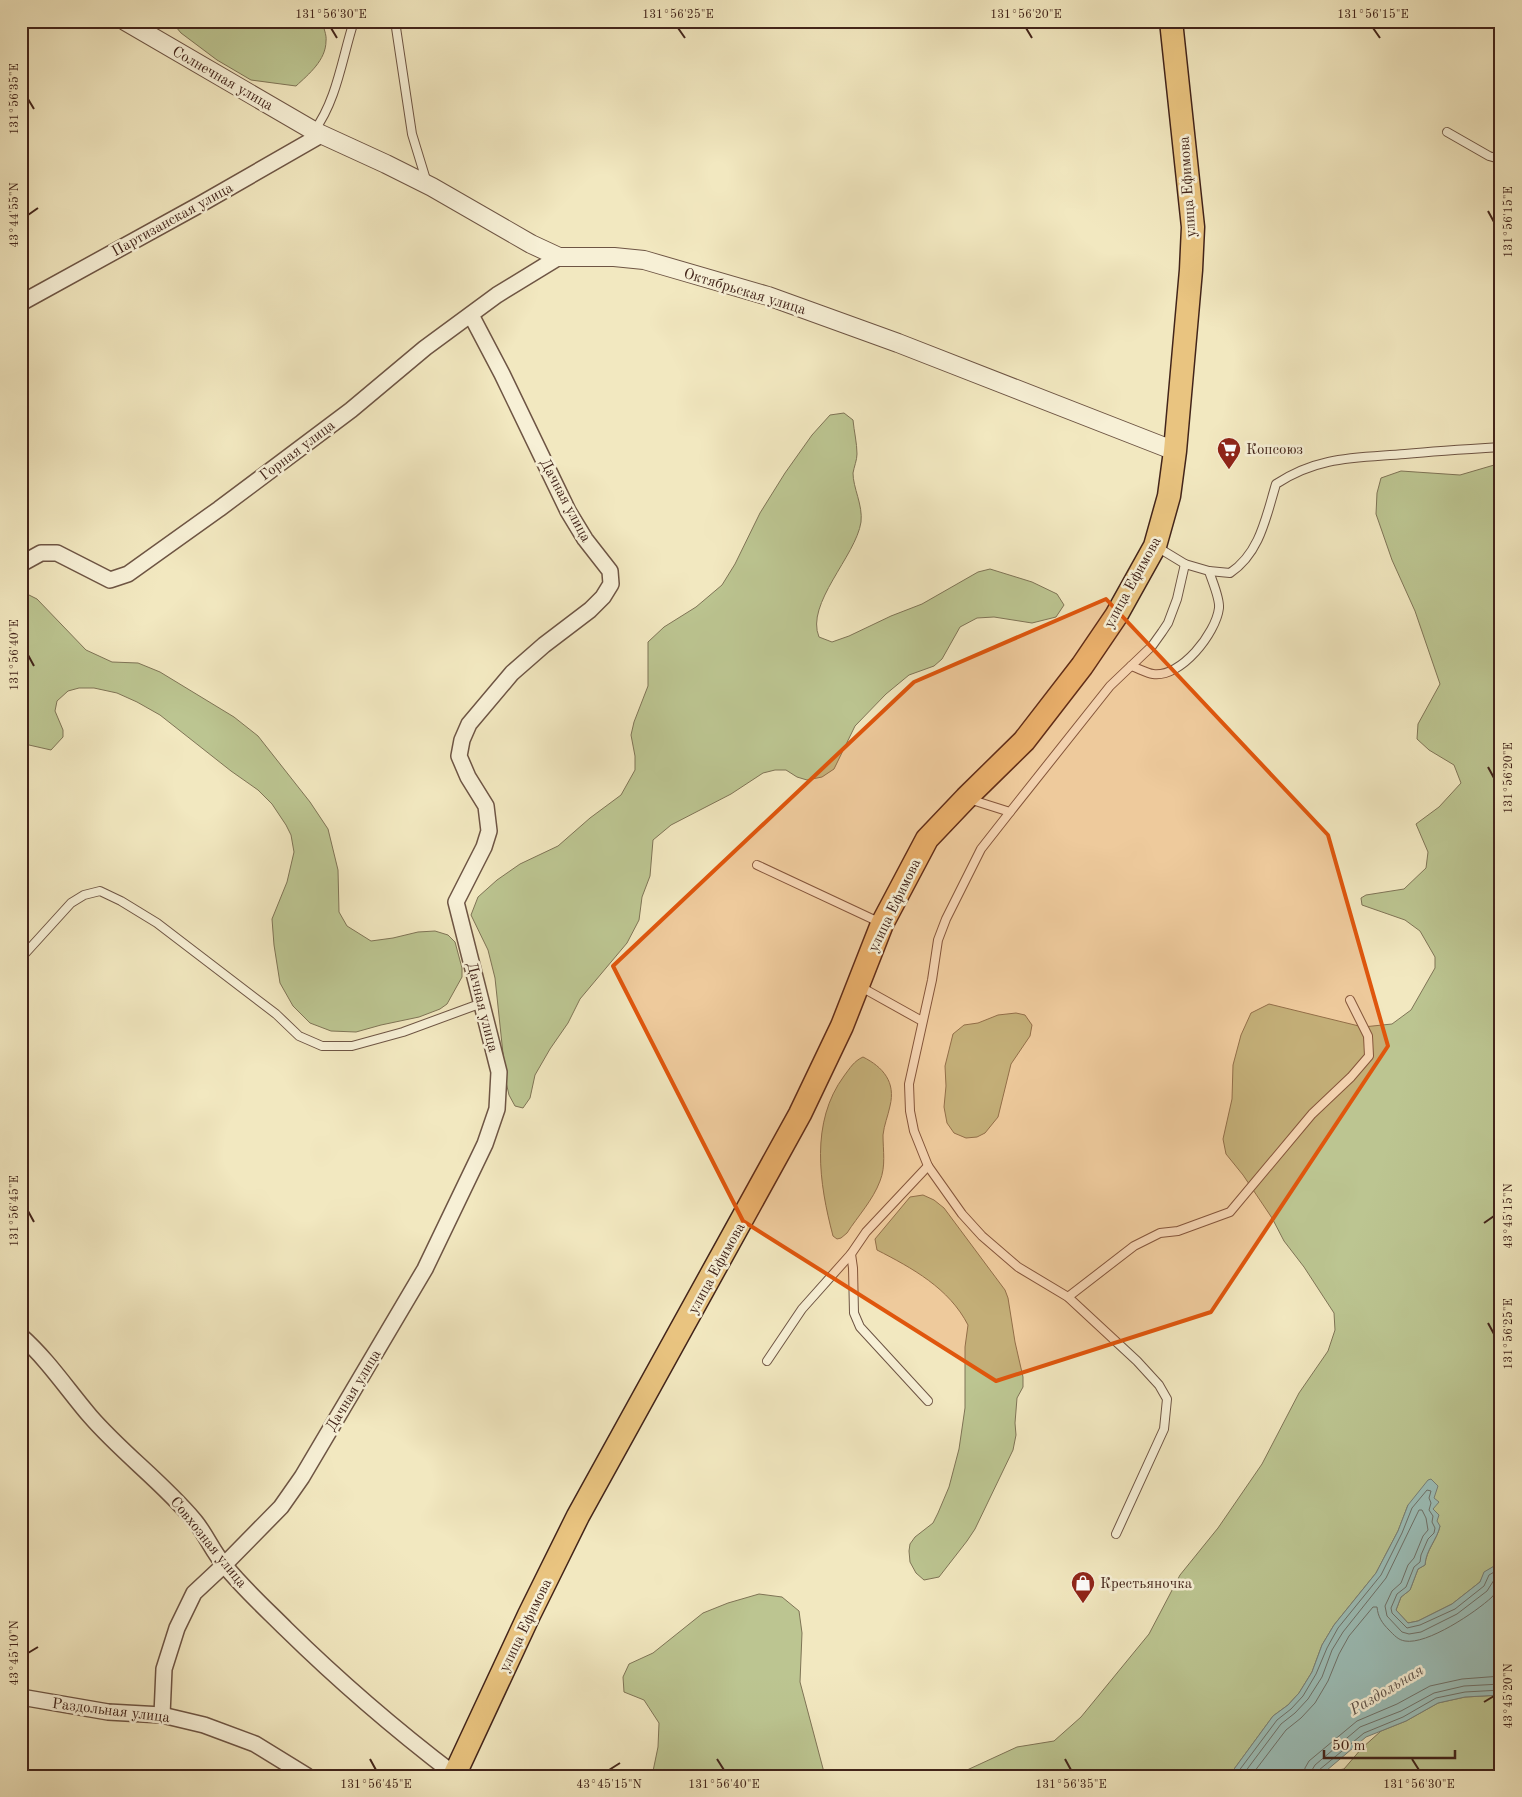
<svg xmlns="http://www.w3.org/2000/svg" width="1522" height="1797" font-family="'Old Standard TT',serif">
<rect width="100%" height="100%" fill="#f2e8c0"/>
<filter id="stains"><feTurbulence type="fractalNoise" baseFrequency=".004" numOctaves="4"/><feColorMatrix values="0 0 0 0 .2 0 0 0 0 .09 0 0 0 0 .02 0 0 0 .5 -.17"/></filter>
<radialGradient id="worn" r=".72"><stop offset=".6" stop-color="#630" stop-opacity="0"/><stop offset="1" stop-color="#630" stop-opacity=".3"/></radialGradient>
<g fill="#bcc591" stroke="#7f7456">
<path d="M171 21H322C323 27 327 35 326 41 326 60 309 74 296 86L251 80 217 60 181 33Z"/>
<path d="M844 413 853 420C854 431 857 443 857 454 857 460 854 467 853 473 853 488 863 505 861 522 856 556 805 604 819 637L832 642 849 636 891 616 922 604 978 572 990 569 1032 582 1057 594 1064 605 1056 617 1032 623 994 617 977 618 960 627 942 659 934 666 909 675 886 694 855 726 834 769 822 777 807 780 797 777 786 770H775L763 773 731 794 671 825 653 840 650 876 642 897 639 920 627 943 580 999 568 1023 550 1049 535 1075 530 1098 523 1108 515 1106 509 1095 506 1082 495 978 488 950 471 915 478 897 497 880 520 864 558 846 590 818 621 795 635 770V756L631 735 634 722 648 686V642L664 627 696 607 722 585 735 564 760 513 785 473 812 435 830 415Z"/>
<path d="M1501 463V1562L1485 1572 1480 1582 1452 1604 1418 1621 1408 1623 1396 1610 1401 1597 1410 1590 1418 1569 1425 1565C1426 1550 1437 1540 1440 1526L1408 1505 1398 1531 1376 1573 1334 1625 1322 1645 1312 1672 1299 1693 1288 1705 1273 1716 1229 1776H960L967 1770 1017 1747 1054 1741 1081 1717 1149 1634 1180 1575 1218 1528 1262 1464 1299 1393 1328 1351 1335 1330 1334 1313 1304 1267 1284 1241 1272 1218 1243 1175 1226 1154 1223 1139 1232 1099 1233 1065 1241 1035 1251 1013 1269 1004 1363 1027 1392 1024 1411 1010 1435 968V957L1420 931 1405 920 1362 905 1361 898 1366 895 1404 889 1426 868 1428 852 1416 824 1439 807 1461 783 1454 765 1429 750 1417 739 1418 724 1440 684 1415 611 1392 560 1376 514 1377 493 1381 478 1401 471 1460 475Z"/>
<polygon points="21,591 37,599 86,650 112,662 138,663 160,672 234,717 258,736 310,802 328,829 338,870 339,912 347,926 371,941 393,938 418,932 435,931 448,935 455,942 462,968 462,977 447,1004 440,1009 419,1017 381,1025 356,1032 331,1031 310,1023 293,1006 280,983 274,945 272,919 287,882 294,852 291,835 286,825 272,804 258,790 231,771 160,715 137,702 117,693 94,688 79,688 68,691 57,701 55,711 63,730 63,737 51,750 29,745 21,738"/>
<polygon points="1016,1013 1025,1015 1032,1025 1030,1036 1011,1064 998,1117 985,1133 977,1137 966,1138 954,1133 947,1123 944,1107 946,1086 945,1066 953,1034 964,1025 978,1023 998,1015"/>
<path d="M863 1057C883 1067 896 1082 890 1106 888 1116 884 1125 883 1135 883 1151 886 1166 880 1181 873 1200 858 1216 847 1233L841 1238 837 1239 833 1236C819 1183 810 1122 844 1076 850 1068 854 1061 863 1057Z"/>
<path d="M923 1195 934 1200 944 1208 1005 1290 1008 1298 1015 1342 1023 1377V1387L1017 1398 1015 1423 1016 1435 1013 1450 975 1529 967 1541 939 1577 924 1580 916 1573 910 1562 909 1551 910 1544 915 1537 933 1523 938 1513 949 1487 959 1449 965 1408V1347L968 1325C949 1288 912 1268 877 1250L875 1239 910 1197Z"/>
<polygon points="759,1594 782,1597 799,1611 802,1633 800,1682 825,1776 652,1776 658,1747 659,1723 644,1700 624,1692 623,1677 629,1664 653,1653 703,1613 728,1603"/>
<polygon points="1501,1695 1501,1776 1333,1776 1338,1770 1344,1769 1362,1748 1381,1731 1406,1721 1438,1703 1465,1697"/>
</g>
<path fill="#9cbfb9" stroke="#788179" d="M1431 1479 1438 1486 1434 1498 1439 1502 1433 1509 1439 1515 1437 1521 1440 1526C1437 1540 1426 1549 1425 1565L1418 1569 1410 1590 1401 1597 1396 1610 1408 1623 1418 1621 1452 1604 1480 1582 1484 1572 1501 1562V1695L1465 1697 1438 1703 1406 1721 1366 1737 1320 1776H1229L1273 1716 1288 1705 1299 1693 1312 1672 1322 1645 1334 1625 1376 1573 1398 1531 1408 1505 1428 1480Z"/>
<g fill="none" stroke-linecap="round" stroke-linejoin="round">
<g stroke="#6f726a" stroke-width="1">
<polyline points="1235,1776 1277,1720 1291,1709 1303,1696 1316,1674 1327,1648 1338,1628 1381,1575 1402,1533 1412,1508 1427,1490 1431,1491 1429,1498 1431,1503 1429,1510 1433,1516 1432,1522 1435,1528 1434,1533 1428,1539 1421,1555 1420,1562 1414,1567 1406,1587 1397,1594 1391,1608 1392,1613 1407,1628 1420,1625 1455,1609 1484,1586 1489,1575 1501,1568"/>
<polyline points="1242,1776 1281,1724 1295,1713 1308,1699 1322,1677 1332,1650 1343,1632 1386,1578 1419,1510 1422,1510 1426,1518 1428,1530 1423,1536 1414,1558 1408,1565 1401,1583 1392,1591 1385,1606 1387,1616 1402,1632 1409,1634 1421,1632 1457,1614 1487,1591 1494,1580 1501,1575"/>
<path d="M1251 1776 1286 1730 1301 1718 1315 1703 1328 1681 1339 1654 1349 1636 1373 1607H1377C1378 1617 1382 1623 1389 1630 1394 1635 1398 1640 1405 1641 1427 1645 1476 1612 1492 1597 1496 1593 1498 1588 1501 1584"/>
<polyline points="1304,1776 1305,1768 1309,1761 1357,1721 1397,1704 1430,1686 1462,1679 1501,1676"/>
<polyline points="1311,1776 1312,1770 1315,1765 1360,1727 1401,1711 1434,1693 1464,1686 1501,1684"/>
<polyline points="1317,1776 1319,1770 1364,1733 1403,1717 1436,1698 1465,1692 1501,1690"/>
</g>
<g stroke="#6e5544" stroke-width="10">
<g id="service">
<polyline points="395,21 412,134 427,183"/>
<path d="M314 131C337 100 342 58 354 21"/>
<polyline points="1447,132 1489,156 1496,158 1501,157"/>
<path d="M1157 547 1185 564 1209 571 1230 573C1260 553 1266 517 1276 484 1318 456 1356 458 1405 454 1437 451 1469 449 1501 447"/>
<path d="M1131 666C1138 668 1146 673 1153 674 1181 678 1216 633 1219 608 1220 598 1212 581 1209 571"/>
<polyline points="969,799 1010,812 1110,686 1152,646 1162,632 1168,623 1177,599 1185,564"/>
<polyline points="1010,812 981,849 946,919 938,940 932,980 909,1084 910,1111 914,1131 928,1166 962,1214 982,1236 1018,1267 1068,1297 1137,1361 1159,1385 1167,1399 1164,1429 1116,1534"/>
<polyline points="757,865 881,923"/>
<polyline points="21,958 71,903 84,895 100,891 121,901 157,923 276,1014 299,1036 322,1046 352,1046 403,1032 482,1003"/>
<polyline points="861,987 922,1021"/>
<polyline points="928,1166 866,1232 851,1254 853,1268 854,1313 860,1327 928,1401"/>
<polyline points="1068,1297 1134,1246 1160,1233 1178,1231 1230,1212 1312,1114 1351,1077 1369,1056 1368,1036 1350,1000"/>
<polyline points="767,1361 802,1309 851,1254"/>
</g>
</g>
<g stroke="#6e5544" stroke-width="18">
<g id="minor">
<polyline points="21,303 199,205 321,135"/>
<polyline points="21,564 41,553 57,553 110,580 128,574 219,509 351,410 425,348 497,295 559,257"/>
<path d="M21 1336C48 1360 67 1389 90 1416 122 1453 162 1482 194 1520 206 1534 213 1553 226 1567 244 1589 266 1609 286 1629 339 1681 396 1730 455 1775"/>
<polyline points="21,1697 108,1712 162,1715 204,1725 255,1744 307,1776"/>
<polyline points="162,1715 164,1669 177,1628 194,1593 224,1565 281,1507 302,1477 425,1269 485,1144 497,1109 499,1072 456,902 484,847 489,831 486,806 468,777 459,756 462,740 469,724 512,673 544,645 590,610 603,597 611,584 610,571 585,539 568,511 502,374 471,315"/>
</g>
</g>
<g stroke="#6e5544" stroke-width="20">
<polyline id="tertiary" points="125,21 314,131 386,164 432,187 531,244 559,257 614,257 644,260 768,296 898,343 1175,451"/>
</g>
<g stroke="#42241a" stroke-width="25">
<polyline id="primary" points="454,1776 529,1615 578,1516 800,1114 842,1026 882,924 927,839 966,798 1024,741 1082,666 1116,616 1155,546 1169,496 1175,451 1191,270 1193,227 1171,21"/>
</g>
<use href="#service" stroke="#f7f0d6" stroke-width="8"/>
<use href="#minor" stroke="#f7f0d6" stroke-width="15"/>
<use href="#tertiary" stroke="#f7f0d6" stroke-width="18"/>
<use href="#primary" stroke="#e9c480" stroke-width="22"/>
</g>
<path fill="#e0560d" fill-opacity="0.2" stroke="#e0560d" stroke-width="4" stroke-linejoin="round" d="M1106 599 1328 835 1388 1046 1211 1312 996 1381 743 1221 613 966 914 682Z"/>
<path fill="none" stroke="#42241a" stroke-width="2" d="M331 28 337 38M678 28 685 38M1026 28 1032 38M1373 28 1380 38M28 99 34 109M1488 211 1494 222M28 215 38 208M28 655 34 666M1488 767 1494 778M28 1211 34 1222M1484 1223 1494 1216M1488 1323 1494 1334M28 1653 38 1647M1484 1702 1494 1696M370 1759 376 1770M717 1759 724 1770M1065 1759 1071 1770M1412 1759 1419 1770M609 1770 620 1763"/>
<defs>
<g id="supermarket-pin" transform="scale(1.25)"><path d="M0 17L-7.5 6A9.5 9.5 0 1 1 7.5 6Z" fill="#8f2418" stroke="#f7f0d6"/><path d="M-6-5.5h2.5l.6 2H6L4.5 2H-2.5L-4.4-4H-6ZM-1.5 3.2a1.3 1.3 0 1 0 .1 0ZM3 3.2a1.3 1.3 0 1 0 .1 0Z" fill="#fff"/></g>
<g id="shop-pin" transform="scale(1.25)"><path d="M0 17L-7.5 6A9.5 9.5 0 1 1 7.5 6Z" fill="#8f2418" stroke="#f7f0d6"/><path d="M-5-2.5h2.3a2.7 3.5 0 0 1 5.4 0H5L5.5 6h-11ZM-1.5-2.5h3a1.5 2.3 0 0 0-3 0Z" fill="#fff"/></g>
</defs>
<g fill-rule="evenodd">
<use href="#supermarket-pin" x="1229" y="449"/>
<use href="#shop-pin" x="1083" y="1583"/>
</g>
<g text-anchor="middle" stroke-width="5" stroke-linejoin="round" paint-order="stroke">
<g font-size="15" fill="#42241a" stroke="#f7f0d6">
<text transform="translate(223 78) rotate(30)" y="5">Солнечная улица</text>
<text transform="translate(1187 187) rotate(-94)" y="5">улица Ефимова</text>
<text transform="translate(172 219) rotate(-29)" y="5">Партизанская улица</text>
<text transform="translate(745 291) rotate(17)" y="5">Октябрьская улица</text>
<text transform="translate(297 450) rotate(-37)" y="5">Горная улица</text>
<text transform="translate(566 500) rotate(62)" y="5">Дачная улица</text>
<text transform="translate(1132 582) rotate(-61)" y="5">улица Ефимова</text>
<text transform="translate(894 905) rotate(-64)" y="5">улица Ефимова</text>
<text transform="translate(483 1007) rotate(76)" y="5">Дачная улица</text>
<text transform="translate(716 1268) rotate(-61)" y="5">улица Ефимова</text>
<text transform="translate(353 1390) rotate(-59)" y="5">Дачная улица</text>
<text transform="translate(209 1542) rotate(51)" y="5">Совхозная улица</text>
<text transform="translate(525 1625) rotate(-64)" y="5">улица Ефимова</text>
<text transform="translate(111 1710) rotate(7)" y="5">Раздольная улица</text>
</g>
<g font-size="15" fill="#42241a" stroke="#f7f0d6" text-anchor="start">
<text x="1246" y="454">Копсоюз</text>
<text x="1100" y="1588">Крестьяночка</text>
</g>
<g font-size="16" font-style="italic" fill="#5d524a" stroke="#f7f0d6">
<text transform="translate(1386 1689) rotate(-31)" y="6">Раздольная</text>
</g>
</g>
<rect width="1522" height="1797" fill="none" stroke="#f2e8c0" stroke-width="55"/>
<path d="M1324 1750v8h131v-8" fill="none" stroke="#42241a" stroke-width="2.5"/>
<text x="1332" y="1750" font-size="15" fill="#42241a" stroke="#f7f0d6" stroke-width="4" paint-order="stroke">50 m</text>
<rect x="28" y="28" width="1466" height="1742" fill="none" stroke="#42241a" stroke-width="2"/>
<g font-size="12" text-anchor="middle" fill="#42241a">
<text x="331" y="18">131°56'30"E</text>
<text x="678" y="18">131°56'25"E</text>
<text x="1026" y="18">131°56'20"E</text>
<text x="1373" y="18">131°56'15"E</text>
<text transform="translate(14 99) rotate(-90)" y="4">131°56'35"E</text>
<text transform="translate(14 215) rotate(-90)" y="4">43°44'55"N</text>
<text transform="translate(1508 222) rotate(-90)" y="4">131°56'15"E</text>
<text transform="translate(14 655) rotate(-90)" y="4">131°56'40"E</text>
<text transform="translate(1508 778) rotate(-90)" y="4">131°56'20"E</text>
<text transform="translate(14 1211) rotate(-90)" y="4">131°56'45"E</text>
<text transform="translate(1508 1216) rotate(-90)" y="4">43°45'15"N</text>
<text transform="translate(1508 1334) rotate(-90)" y="4">131°56'25"E</text>
<text transform="translate(14 1653) rotate(-90)" y="4">43°45'10"N</text>
<text transform="translate(1508 1696) rotate(-90)" y="4">43°45'20"N</text>
<text x="376" y="1788">131°56'45"E</text>
<text x="609" y="1788">43°45'15"N</text>
<text x="724" y="1788">131°56'40"E</text>
<text x="1071" y="1788">131°56'35"E</text>
<text x="1419" y="1788">131°56'30"E</text>
</g>
<rect width="100%" height="100%" filter="url(#stains)"/>
<rect width="100%" height="100%" fill="url(#worn)"/>
</svg>
